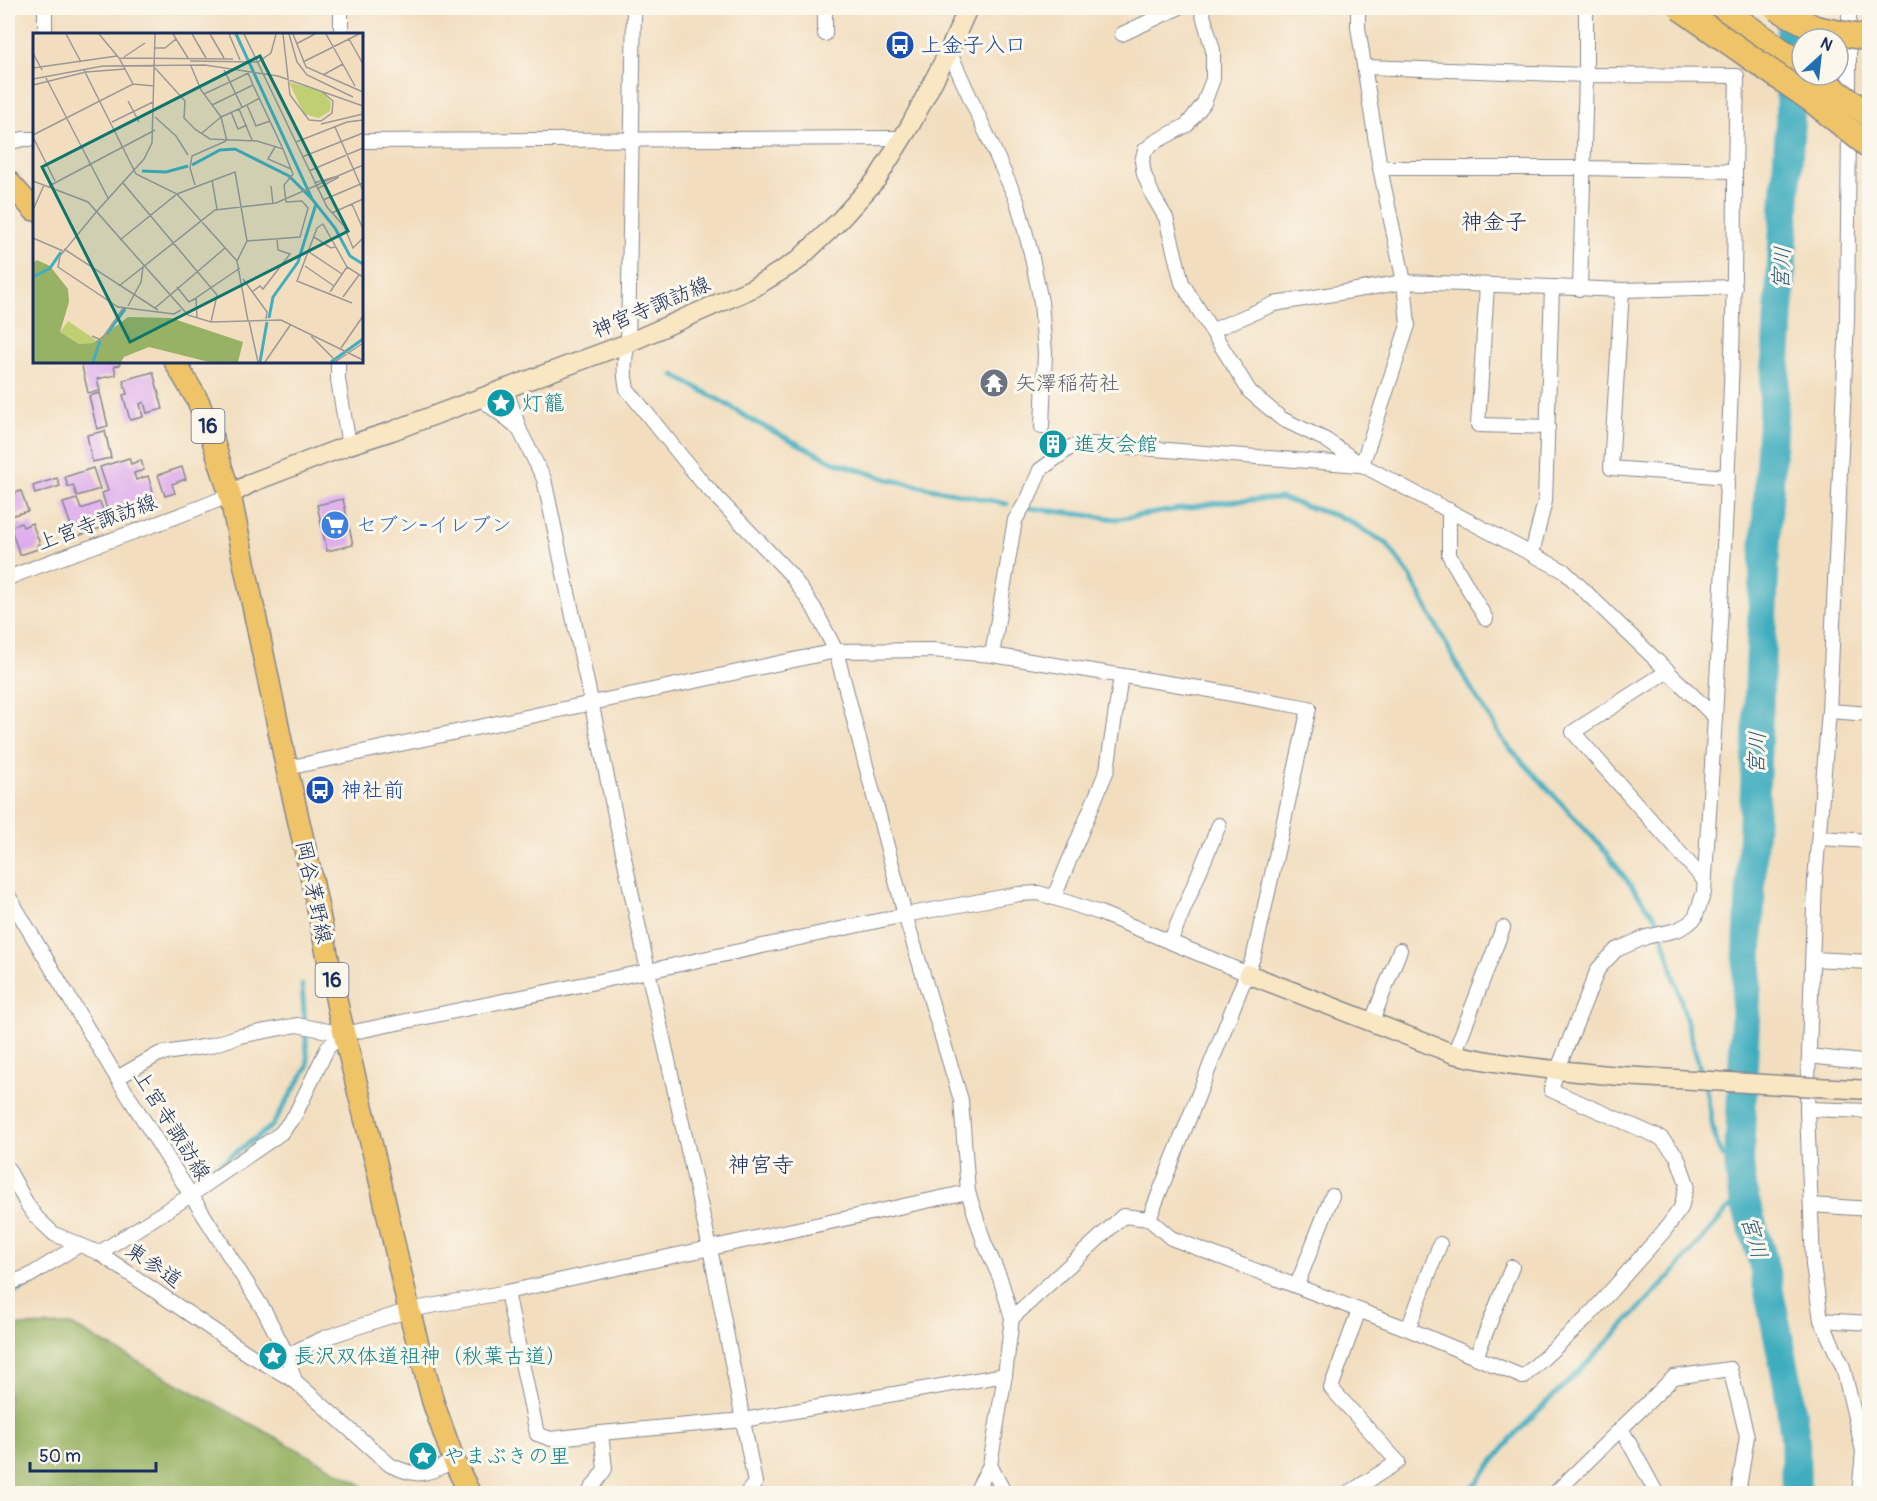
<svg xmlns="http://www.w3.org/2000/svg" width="1877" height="1501" font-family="Pangolin,'Klee One',sans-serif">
<rect width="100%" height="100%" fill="#fbf7ec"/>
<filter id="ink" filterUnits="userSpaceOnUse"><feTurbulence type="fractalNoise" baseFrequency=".0167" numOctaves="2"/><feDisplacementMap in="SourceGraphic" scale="12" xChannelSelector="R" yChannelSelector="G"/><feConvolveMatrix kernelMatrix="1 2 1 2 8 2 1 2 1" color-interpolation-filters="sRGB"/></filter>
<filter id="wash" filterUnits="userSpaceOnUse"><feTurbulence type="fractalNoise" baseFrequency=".008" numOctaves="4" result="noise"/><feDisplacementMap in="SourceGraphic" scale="24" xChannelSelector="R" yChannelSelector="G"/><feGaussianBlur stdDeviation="1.35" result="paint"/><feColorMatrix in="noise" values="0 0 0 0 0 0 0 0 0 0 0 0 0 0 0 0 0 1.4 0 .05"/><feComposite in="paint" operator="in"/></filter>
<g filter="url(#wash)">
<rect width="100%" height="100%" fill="#f2debf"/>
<polygon fill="#97b264" stroke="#597061" stroke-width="1.5" points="71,1325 359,1483 371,1493 8,1493 8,1326"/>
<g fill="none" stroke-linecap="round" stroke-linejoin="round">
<g stroke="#41adbf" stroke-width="5">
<polyline points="674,375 728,405 751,420 832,461 887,479 1007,504"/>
<polyline points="1030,508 1117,519 1224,502 1280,498 1346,519 1387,544 1410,576 1460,670 1505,743 1600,845 1659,922 1702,1076"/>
<path d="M1705 1085C1711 1110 1711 1133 1722 1156L1739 1161"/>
<polyline points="198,1180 272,1126 308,1066 302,985"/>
<polyline points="141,1219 175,1196"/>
<polyline points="8,1296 78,1259"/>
<polyline points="1467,1494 1516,1433 1593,1357 1664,1283 1729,1208 1745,1205"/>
</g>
<polyline stroke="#41adbf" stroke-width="30" points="1791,8 1790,122 1765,553 1739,1161 1742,1191 1762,1258 1788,1384 1795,1438 1796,1494"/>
</g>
<g id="blocks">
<g fill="#ddaaed">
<polygon points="81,362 119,362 120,365 114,366 116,375 97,379 100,391 88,393"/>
<polygon points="153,372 163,409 147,413 144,402 140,404 143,417 130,420 123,395 127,394 123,380"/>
<polygon points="100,393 108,426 97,429 89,396"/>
<polygon points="105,431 111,458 92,462 87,435"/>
<polygon points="1046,436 1061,437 1060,452 1045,451"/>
<polygon points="129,458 131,464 141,460 144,470 134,473 136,480 148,476 156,501 130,509 128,504 107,510 102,493 108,491 100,467"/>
<polygon points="182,467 186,479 172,484 175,493 165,496 158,475"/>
<polygon points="93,468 100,489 77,496 73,485 68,487 65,477"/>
<polygon points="57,478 60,486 35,494 33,486"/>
<polygon points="21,491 28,511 10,516 8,510 8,495"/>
<polygon points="77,499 81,509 100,502 109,525 75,537 63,503"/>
<polygon points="343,499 353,545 327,551 317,505"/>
<polygon points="21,523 23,527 32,523 40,544 37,545 38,549 20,555 10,527"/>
</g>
</g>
</g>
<g filter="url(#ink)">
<use href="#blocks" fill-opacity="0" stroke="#86868e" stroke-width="1.5"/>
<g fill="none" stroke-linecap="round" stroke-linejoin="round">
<g stroke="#86868e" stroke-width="16">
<g id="street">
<path d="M634 8 628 343C624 359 623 373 627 389L702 482 791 575 814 608 836 651 905 915 961 1100 968 1192 984 1242 1000 1278 1012 1318 1005 1375 990 1465 975 1494"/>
<polyline points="45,34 45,8"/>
<polyline points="341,34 341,8"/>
<polyline points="825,34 825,8"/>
<polyline points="1122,34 1178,8"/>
<polyline points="949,51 1017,201 1031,253 1041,302 1045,353 1042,427"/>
<polyline points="1365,67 1586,75 1586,8"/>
<polyline points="1849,101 1849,8"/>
<polyline points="1849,127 1847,320 1829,711 1815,880 1807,1109 1813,1265 1821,1320 1843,1367 1863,1451 1859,1494"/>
<polyline points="362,141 903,138"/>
<polyline points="8,143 23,139 34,139"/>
<path d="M1380 168H1584L1735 171C1735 353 1725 535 1715 717"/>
<polyline points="1487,285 1478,425 1548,427"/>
<polyline points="1580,289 1586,75 1737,76 1735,171"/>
<polyline points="1622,290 1611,468 1728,477"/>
<polyline points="1213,330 1274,304 1404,282 1380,168 1358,27 1358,8"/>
<polyline points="338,362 338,380 349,445"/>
<polyline points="506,389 520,431 544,479 648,971 710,1248 755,1483 746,1494"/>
<path d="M481 398C492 409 505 416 517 427"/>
<polyline points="1362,465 1408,325 1404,282 1552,287"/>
<polyline points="1449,510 1449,555 1486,619"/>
<polyline points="1532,553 1545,501 1552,287 1622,290 1735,287"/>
<path d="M8 578C81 548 157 527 230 495"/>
<polyline points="992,655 1015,520 1029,497 1040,470 1071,447 1091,444 1360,465"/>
<polyline points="1668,671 1573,732 1704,880"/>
<polyline points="1829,711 1870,714"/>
<polyline points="287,768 836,651 932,650 992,655 1199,688 1309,708 1254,955 1149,1219"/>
<polyline points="1819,838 1870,841"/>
<polyline points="8,895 117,1078 265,1312 287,1355 295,1381"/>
<polyline points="1054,897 1107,770 1121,676"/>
<polyline points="1170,942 1219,825"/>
<polyline points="1813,959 1870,962"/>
<polyline points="1372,1021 1400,950"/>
<polyline points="1454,1054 1503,928"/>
<polyline points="1809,1056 1870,1063"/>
<polyline points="117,1078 159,1054 209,1046 240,1036 297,1025 344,1034 648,971 905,915 1019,894 1039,893 1100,913 1248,974"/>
<polyline points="1807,1109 1870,1111"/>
<path d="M8 1169 28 1206 37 1218 54 1234 99 1253 250 1355 295 1381 390 1465C420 1479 425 1474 454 1461"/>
<polyline points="1811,1205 1870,1209"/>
<polyline points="99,1253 191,1195 281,1133 295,1115 328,1047 344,1034"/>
<polyline points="8,1284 29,1276 79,1245"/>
<polyline points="1297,1285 1332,1196"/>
<polyline points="507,1292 537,1434 551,1439 601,1433"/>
<polyline points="1012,1318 1123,1216 1149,1219 1171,1238 1408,1329 1523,1377 1586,1319 1664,1231 1681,1208 1687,1184 1677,1156 1661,1138 1551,1090 1557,1071 1598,969 1616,950 1646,937 1677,930 1688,924 1695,918 1704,892 1715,717 1564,571 1362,465 1326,440 1282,419 1250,392 1182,283 1166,218 1153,196 1144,174 1142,161 1145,150 1155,142 1187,125 1204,103 1213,79 1213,50 1201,8"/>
<polyline points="1821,1320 1870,1323"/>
<polyline points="1408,1329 1440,1244"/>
<polyline points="287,1355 324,1338 409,1310 507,1292 968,1192"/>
<polyline points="1476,1357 1512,1267"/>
<polyline points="1621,1428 1657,1494"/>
<polyline points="990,1465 1005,1494"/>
<polyline points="588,1494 605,1469 601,1433 743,1420 1005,1375"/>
<polyline points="1347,1494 1398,1462 1331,1388 1359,1310"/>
<polyline points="1554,1494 1674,1377 1730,1369 1747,1436 1738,1494"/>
</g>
</g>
<g stroke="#86868e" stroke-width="21">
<g id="secondary">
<polyline points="230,495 253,482 349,445 392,431 628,343 753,288 797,261 839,221 877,179 911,124 949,51 968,8"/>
<path d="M1248 974 1454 1054C1509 1067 1566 1071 1622 1076"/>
</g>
</g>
<g stroke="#86868e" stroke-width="24">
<g id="primary">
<polyline points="8,181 34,210"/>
<polyline points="175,362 198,401 210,431 230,495 288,774 313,884 339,1013 377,1167 409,1310 433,1402 454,1461 470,1494"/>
</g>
</g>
<g stroke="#86868e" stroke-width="27">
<polyline id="highway" points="1721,8 1802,65"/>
</g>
<use href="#street" stroke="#fff" stroke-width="14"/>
<use href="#secondary" stroke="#f9e7c3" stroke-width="18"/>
<use href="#primary" stroke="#efc469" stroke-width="21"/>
<use href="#highway" stroke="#efc469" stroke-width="24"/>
<g stroke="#86868e" stroke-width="21" stroke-linecap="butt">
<polyline id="secondary-bridge" points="1622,1076 1870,1090"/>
</g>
<g stroke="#86868e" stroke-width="27" stroke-linecap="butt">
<g id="highway-bridge">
<polyline points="1680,8 1810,99 1870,147"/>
<polyline points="1776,8 1815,28 1870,39"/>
<polyline points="1815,75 1870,116"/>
</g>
</g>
<use href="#secondary-bridge" stroke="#f9e7c3" stroke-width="18"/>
<use href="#highway-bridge" stroke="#efc469" stroke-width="24"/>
</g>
</g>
<defs>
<g id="bus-disc" transform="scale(1.5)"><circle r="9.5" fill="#1a4fb4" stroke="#fbf7ec"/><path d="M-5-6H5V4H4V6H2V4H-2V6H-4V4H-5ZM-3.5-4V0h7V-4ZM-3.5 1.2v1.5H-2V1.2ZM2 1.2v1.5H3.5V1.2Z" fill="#fff"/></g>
<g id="temple-disc" transform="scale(1.5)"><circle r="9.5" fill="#6b7280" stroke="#fbf7ec"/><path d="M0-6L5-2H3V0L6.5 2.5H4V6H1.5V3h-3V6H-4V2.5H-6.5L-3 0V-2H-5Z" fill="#fff"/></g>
<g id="sight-disc" transform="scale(1.5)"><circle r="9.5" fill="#0f9aa8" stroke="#fbf7ec"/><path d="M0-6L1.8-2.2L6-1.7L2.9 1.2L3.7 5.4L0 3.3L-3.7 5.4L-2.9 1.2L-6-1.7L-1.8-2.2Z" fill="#fff"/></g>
<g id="building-disc" transform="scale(1.5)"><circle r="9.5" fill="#0f9aa8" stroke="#fbf7ec"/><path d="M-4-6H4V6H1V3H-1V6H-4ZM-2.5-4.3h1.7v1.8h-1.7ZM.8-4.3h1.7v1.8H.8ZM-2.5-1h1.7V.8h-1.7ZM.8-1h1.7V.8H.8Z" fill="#fff"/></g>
<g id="supermarket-disc" transform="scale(1.5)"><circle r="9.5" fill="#3f7fe0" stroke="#fbf7ec"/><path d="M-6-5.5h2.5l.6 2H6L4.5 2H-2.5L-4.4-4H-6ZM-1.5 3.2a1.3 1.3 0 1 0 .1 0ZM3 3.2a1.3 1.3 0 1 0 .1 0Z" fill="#fff"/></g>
</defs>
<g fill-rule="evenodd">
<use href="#bus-disc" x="900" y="45"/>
<use href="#temple-disc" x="994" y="383"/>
<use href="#sight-disc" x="501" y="403"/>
<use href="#building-disc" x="1053" y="444"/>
<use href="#supermarket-disc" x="335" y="525"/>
<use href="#bus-disc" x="320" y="790"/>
<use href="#sight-disc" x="273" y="1356"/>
<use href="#sight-disc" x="423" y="1456"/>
</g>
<g text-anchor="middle" stroke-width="6" stroke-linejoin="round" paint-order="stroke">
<g fill="#fbf7ec" stroke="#5e6b89" stroke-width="1.5">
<rect x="191.5" y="409" width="33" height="34" rx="4.5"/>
<rect x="315.5" y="963" width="33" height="34" rx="4.5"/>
</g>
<g font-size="20" font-weight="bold" fill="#1b2f5e">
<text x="208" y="433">16</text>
<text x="332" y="987">16</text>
</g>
<g font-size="21" fill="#164399" stroke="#fbf7ec" text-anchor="start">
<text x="921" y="52">上金子入口</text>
<text x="341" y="797">神社前</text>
</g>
<g font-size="21" fill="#1b2f5e" stroke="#fbf7ec">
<text transform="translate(651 307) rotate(-23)" y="7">神宮寺諏訪線</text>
<text transform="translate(97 522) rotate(-20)" y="7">上宮寺諏訪線</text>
<text transform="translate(314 892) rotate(78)" y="7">岡谷茅野線</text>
<text transform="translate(172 1125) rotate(58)" y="7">上宮寺諏訪線</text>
<text transform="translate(154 1265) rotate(34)" y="7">東参道</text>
</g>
<g font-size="21" fill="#5b616d" stroke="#fbf7ec" text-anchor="start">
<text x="1015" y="390">矢澤稲荷社</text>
</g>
<g font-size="21" fill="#0d838f" stroke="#fbf7ec" text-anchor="start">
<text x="522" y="410">灯籠</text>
<text x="1074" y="451">進友会館</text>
<text x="294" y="1363">長沢双体道祖神（秋葉古道）</text>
<text x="444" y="1463">やまぶきの里</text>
</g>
<g font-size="21" fill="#366cbe" stroke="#fbf7ec" text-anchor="start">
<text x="356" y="532">セブン-イレブン</text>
</g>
<g font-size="22" fill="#1b2f5e" stroke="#fbf7ec">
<text x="1494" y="229">神金子</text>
<text x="761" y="1172">神宮寺</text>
</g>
<g font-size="22" font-style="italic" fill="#285b80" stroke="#fbf7ec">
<text transform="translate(1781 268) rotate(-87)" y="8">宮川</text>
<text transform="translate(1756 753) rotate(-88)" y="8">宮川</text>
<text transform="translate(1755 1237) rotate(74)" y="8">宮川</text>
</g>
</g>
<g transform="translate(33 33)">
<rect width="330" height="330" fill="#f2debf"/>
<path d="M256 49 288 58 298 69 297 78 286 85 271 81ZM35 288 63 307 60 310 46 311 27 299Z" fill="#bfcf72"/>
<path d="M4 227 17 233 35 256 36 269 27 299 46 311 60 310 95 284 138 285 210 309 205 329H176L116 314 91 324 88 329H0V230Z" fill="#97b264"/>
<path fill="none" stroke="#41adbf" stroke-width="3" d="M203 1 279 166 302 195 317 223 330 231M159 132 187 117 202 116 256 143 279 166M109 138 133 139 155 133M0 244 17 235 28 219M236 285 240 264 265 229 283 171M74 301 92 276M60 329 67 308M227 329 234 289M298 329 330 306"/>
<path fill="none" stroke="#9c9898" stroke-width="1.5" d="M33 1 48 29M66 1 86 25 100 51M140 1 155 25M159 1 173 25M177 1 191 25M196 1 207 27M211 1 294 174 311 193 320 215 330 205M250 1 257 62 276 87 288 88 299 80 300 68 288 58M256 1 264 29 274 42 320 64M260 1 273 34 330 59M293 1 322 53M316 6 330 31M263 11 282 1M122 15H132L143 6M0 20 9 37M91 24 112 10M86 25 200 26M157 28 225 29 238 20 243 1M270 29 326 1M158 33 168 57 188 84 169 100M0 35 84 23M122 35 152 68 151 85 163 97 177 106 224 108 250 116 260 141 251 152 253 169 269 168 275 175 267 204 214 208M51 37 103 141 144 161 204 228 215 288M290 42 310 31M13 45 75 165M0 46 70 33 172 32 245 43 330 73M0 52 53 39 92 36M171 61 197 49 191 37M95 68 106 89M179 72 220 52 250 116M214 72 223 93 237 88M209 74 197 49 215 40 220 52M198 79 205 96 214 92M122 84 143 103 155 122M79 89 120 69M288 91 330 81M302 94 330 158M0 102 100 51 121 53M0 104 22 148M219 107 206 76 227 65M194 108 188 84 206 76M263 109 314 89 330 87M242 114 235 126 258 136M269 124 330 100M276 138 330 115M179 147 184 176M0 148 55 169 155 282 178 289 248 287 330 327M90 150 184 262 178 289M281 150 305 143M162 152 157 135 159 123 193 108M16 153 122 97M238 153 240 171M284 156 306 144M290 167 330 150M319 171 330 196M0 177 11 152M64 178 27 223 25 234 85 274 141 281 148 277M64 178 111 126 119 110 122 1M299 180 330 166M281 204 298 215 302 214M0 205 30 218M87 207 144 161 202 139 214 208 204 228M31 216 125 277M276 219 309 241M272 233 301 253M210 246 234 279 233 286M86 253 182 177 243 170 330 132M144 254 156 269 163 265M219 259 227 253 230 256 257 221 245 217 244 206M297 259 314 234M310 264 326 242M319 270 264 248 284 195 290 191 314 234 330 244M95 273 108 249 110 234M122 275 192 215M164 284 163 265 207 235M216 288 225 329M59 303 68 307 91 274M278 303 304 329M308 315 330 283M232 329 258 291M302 329 330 310"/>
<path fill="#0f766e" fill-opacity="0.15" stroke="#0f766e" stroke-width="3" d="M227 23 315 198 97 309 9 134Z"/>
<rect width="330" height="330" fill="none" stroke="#1b2f5e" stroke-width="3"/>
</g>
<rect width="1877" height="1501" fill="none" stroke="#fbf7ec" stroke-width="30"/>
<g transform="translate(1820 57) rotate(27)"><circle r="28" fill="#fbf7ec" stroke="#a1a7b3" stroke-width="1.5"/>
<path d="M0-4.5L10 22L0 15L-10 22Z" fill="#1f6fb2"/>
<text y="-9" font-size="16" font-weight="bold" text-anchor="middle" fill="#1b2f5e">N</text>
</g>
<path d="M30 1462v9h126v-9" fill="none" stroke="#1b2f5e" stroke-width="3"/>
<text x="39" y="1462" font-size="18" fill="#1b2f5e" stroke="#fbf7ec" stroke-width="4.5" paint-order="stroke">50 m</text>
</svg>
